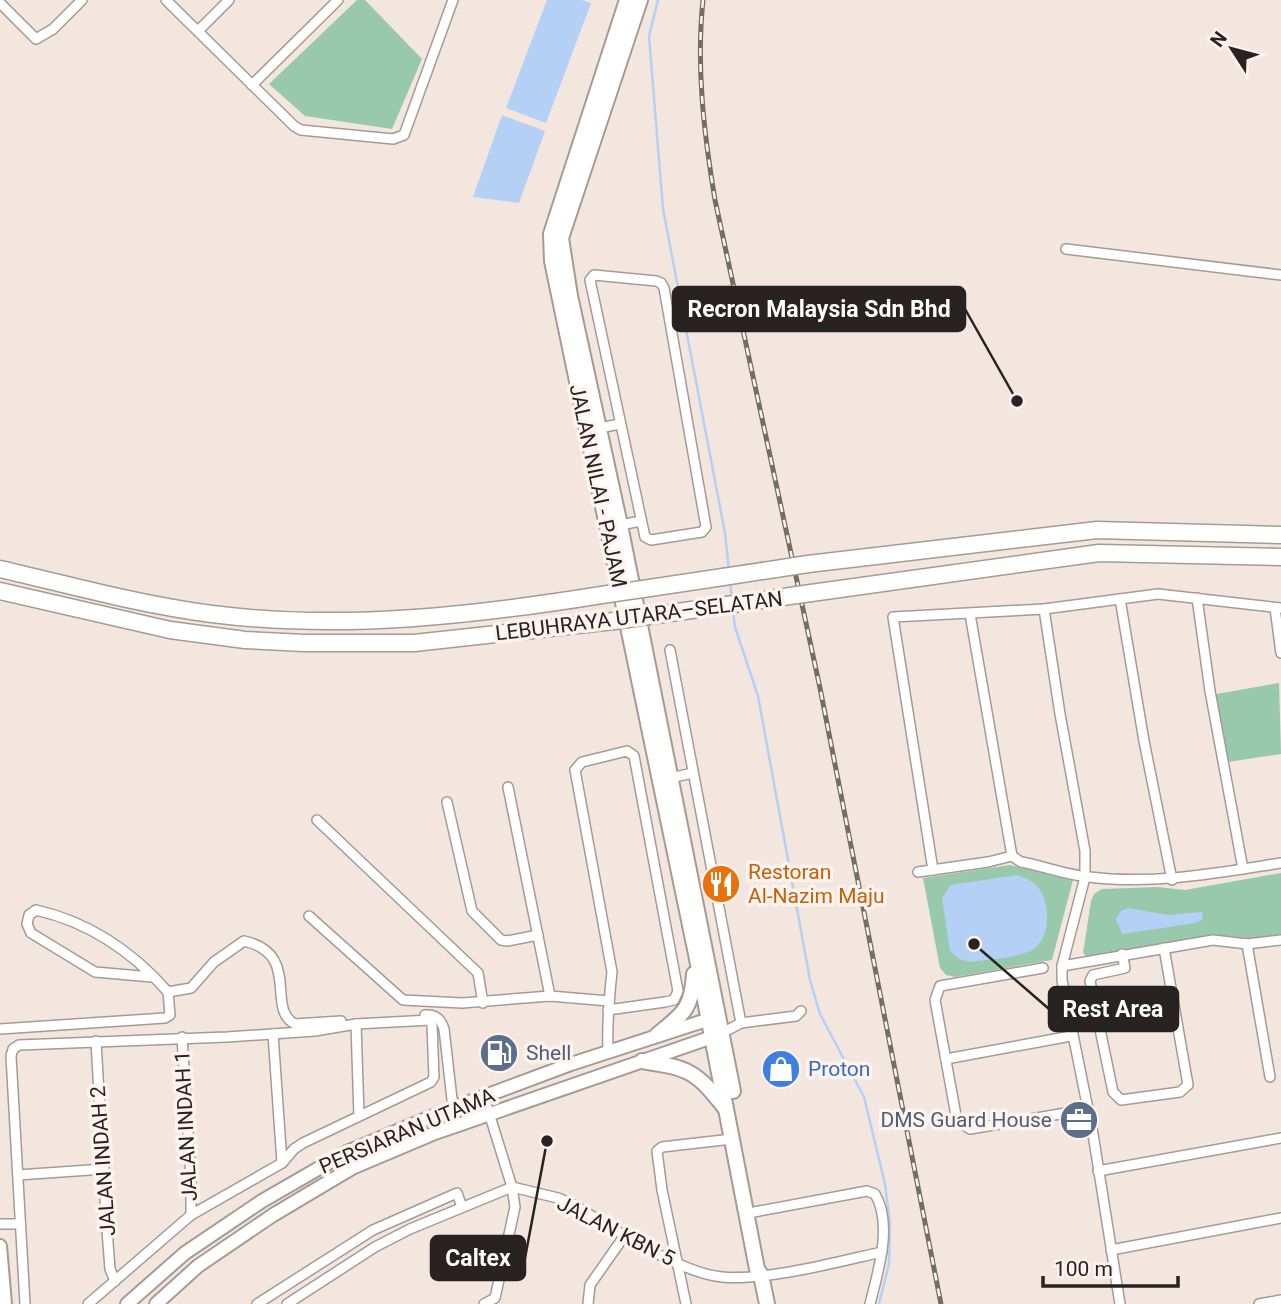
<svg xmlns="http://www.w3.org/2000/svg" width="1281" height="1304" font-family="Roboto,sans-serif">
<rect width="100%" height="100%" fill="#f3e6de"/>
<g fill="#98c9ad">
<polygon points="357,0 365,0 422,59 392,129 305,116 269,84"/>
<polygon points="1279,683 1281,754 1228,762 1216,694"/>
<polygon points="1010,865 1073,880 1052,960 955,977 946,975 940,968 923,878"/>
<polygon points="1281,873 1281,942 1213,938 1088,958 1083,953 1091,901 1094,894 1102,889 1158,887 1185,890"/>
</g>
<g fill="#b5d0f5">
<polygon points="547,0 582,0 591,3 546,123 506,108"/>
<polygon points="502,115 545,131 519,203 473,197"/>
<path d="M1017 875C1023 878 1032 880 1036 885 1052 901 1052 943 1028 952 1010 959 988 959 969 962L959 959 950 951 942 898 951 885Z"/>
<polygon points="1128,908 1168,915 1202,912 1203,919 1196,923 1122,934 1116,919 1121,911"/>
</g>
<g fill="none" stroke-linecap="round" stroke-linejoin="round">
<g stroke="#b5d0f5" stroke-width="2.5">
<polyline points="658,0 649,36 663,209 725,533 729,570"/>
<polyline points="730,583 732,598"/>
<polyline points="733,611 735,627 758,696 810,980 820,1014 864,1097 885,1184 890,1224 889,1264 879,1304"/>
</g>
<g stroke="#a69a93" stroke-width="12">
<g id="street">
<polyline points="166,0 294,126 301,130 393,139 404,135 453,0"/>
<polyline points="0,3 36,39 53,29 82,0"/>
<polyline points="198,31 229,0"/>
<polyline points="252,85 338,0"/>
<polyline points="1066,249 1281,275"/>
<polygon points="594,275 656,281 661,283 664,288 706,527 702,532 651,540 645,537 590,280"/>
<polyline points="594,429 620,424"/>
<polyline points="620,525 641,521"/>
<polyline points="1197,598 1210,691 1243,869"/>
<polyline points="1120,599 1144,741 1172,880"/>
<polyline points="1275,608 1281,653"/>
<polyline points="1044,609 1060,714 1085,851 1085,877 1062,966 1062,980 1093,1134 1120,1304"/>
<polyline points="970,614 1012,856"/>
<polyline points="670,650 741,1023"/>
<polyline points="670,778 693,773"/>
<polyline points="508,787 550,996"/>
<polyline points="447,802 472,911 501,940 507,941 538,935"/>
<polyline points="317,820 478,973 483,1003"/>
<polyline points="933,870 893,617 1044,609 1158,594 1281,608"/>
<path d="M918 872 988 862 1012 856 1021 862C1044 866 1066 875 1089 877 1154 885 1217 873 1281 863"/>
<polyline points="309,916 403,1000 462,1003 550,996 609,1001"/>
<polyline points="1247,944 1270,1077"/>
<polyline points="1122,954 1125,968 1093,975 1090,981 1113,1092 1121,1100 1180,1092 1188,1085 1164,948"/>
<polyline points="1062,966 1213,940 1247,944 1281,940"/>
<polyline points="1043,968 940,986 935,1000 957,1121 970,1129 1072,1112"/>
<path d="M152 977 95 972 31 933 27 924 29 915 36 910C89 922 132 951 168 992L191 988 214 962 244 941C302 954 265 1009 295 1024L341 1021"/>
<path d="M608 1010 665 1002 674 1000 678 991 634 756 627 751 582 762 575 770 612 972C609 999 607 1024 608 1050"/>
<path d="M425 1015C436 1014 441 1019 444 1029L453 1108"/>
<polyline points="356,1024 359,1116"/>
<polyline points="0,1029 165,1018 170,1015 168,992"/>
<polyline points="722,1033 741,1023 796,1016 801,1011"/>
<polyline points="182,1037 191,1178 191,1215"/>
<polyline points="96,1041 106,1217 110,1269 115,1281"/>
<polyline points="946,1059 1071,1036"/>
<polyline points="484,1097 512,1187 515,1207 495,1298 484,1304"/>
<polyline points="1098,1171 1281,1138"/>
<polyline points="18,1175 104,1169"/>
<path d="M754 1212 867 1191 875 1194C893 1224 878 1272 870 1304"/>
<polyline points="0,1224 20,1224"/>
<polyline points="1111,1250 1281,1218"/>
<polyline points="25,1304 11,1056 13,1049 19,1045 227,1037 315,1031 356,1024 430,1020 432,1025 434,1077 431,1082 303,1143 294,1149 282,1163"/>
<polyline points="88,1304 191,1215 282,1163 273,1034"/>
<polyline points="257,1304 373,1230 457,1193 462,1207"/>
<path d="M287 1304 375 1247 410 1229 512 1187 558 1198 572 1204C611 1227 679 1273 722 1277 767 1281 837 1262 882 1252"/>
<polyline points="588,1304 590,1285 625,1235"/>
<polyline points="686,1304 662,1190 657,1151 662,1147 732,1139"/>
<polyline points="1259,1304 1281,1300"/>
</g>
</g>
<g stroke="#a69a93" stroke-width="16">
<g id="secondary">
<polyline points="0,1246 5,1304"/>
<polyline points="127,1304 185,1253 262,1201 347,1152 453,1108 571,1064 716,1017"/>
<polyline points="156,1304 198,1266 273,1215 352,1168 435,1133 718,1035"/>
</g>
</g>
<g stroke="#a69a93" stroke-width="18">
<g id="primary">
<polyline points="627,0 551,234 552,261 696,954 757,1269 761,1275 767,1304"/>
<polyline points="640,0 561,238 570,296 620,525 733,1091"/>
<path d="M657 1035C683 1014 692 1009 694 974"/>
<path d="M642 1061C689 1068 696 1071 725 1108"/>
</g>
</g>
<g stroke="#a69a93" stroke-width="19">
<g id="highway">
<polyline points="808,564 1097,530 1281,535"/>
<path d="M0 569C70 585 141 605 212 614 344 631 478 615 608 594"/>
<polyline points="643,589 723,577"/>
<polyline points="0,591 170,630 245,640 304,643 414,643 614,621"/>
<polyline points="811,593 1099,553 1281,557"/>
<polyline points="649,616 727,605"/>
</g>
</g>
<use href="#street" stroke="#fff" stroke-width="9"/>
<use href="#secondary" stroke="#fff" stroke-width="12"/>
<use href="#primary" stroke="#fff" stroke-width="14"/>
<use href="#highway" stroke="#fff" stroke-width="16"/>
<g stroke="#746c67" stroke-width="5">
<path id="rail" d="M703 0C696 67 704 134 715 200L820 688 941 1304"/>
</g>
<use href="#rail" stroke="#fef3ee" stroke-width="2.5" stroke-dasharray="8" stroke-linecap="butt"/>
<g stroke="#a69a93" stroke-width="19" stroke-linecap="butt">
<g id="highway-bridge">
<polyline points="723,577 808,564"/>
<polyline points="608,594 643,589"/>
<polyline points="727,605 811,593"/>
<polyline points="614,621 649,616"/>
</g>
</g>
<use href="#highway-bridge" stroke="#fff" stroke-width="16"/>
</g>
<defs>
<g id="restaurant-disc" transform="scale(2.0125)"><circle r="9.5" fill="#e8710a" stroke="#fef3ee"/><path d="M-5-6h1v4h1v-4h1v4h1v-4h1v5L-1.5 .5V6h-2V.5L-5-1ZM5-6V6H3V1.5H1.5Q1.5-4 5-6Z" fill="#fff"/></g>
<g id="fuel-disc" transform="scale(2.0125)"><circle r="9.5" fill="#5c6f8a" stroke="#fef3ee"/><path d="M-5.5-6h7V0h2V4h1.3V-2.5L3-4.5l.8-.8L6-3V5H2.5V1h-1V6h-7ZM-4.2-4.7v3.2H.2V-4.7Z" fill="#fff"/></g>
<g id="shop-disc" transform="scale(2.0125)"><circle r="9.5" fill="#3f7fe0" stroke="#fef3ee"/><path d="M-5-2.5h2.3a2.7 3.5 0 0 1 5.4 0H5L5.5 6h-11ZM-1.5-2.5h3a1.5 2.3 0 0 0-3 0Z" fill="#fff"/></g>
<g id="office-disc" transform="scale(2.0125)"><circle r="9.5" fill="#5c6f8a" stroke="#fef3ee"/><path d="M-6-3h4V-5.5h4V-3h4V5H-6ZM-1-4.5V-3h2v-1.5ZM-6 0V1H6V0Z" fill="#fff"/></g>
</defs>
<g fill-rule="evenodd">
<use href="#restaurant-disc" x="721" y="884"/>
<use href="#fuel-disc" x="499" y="1053"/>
<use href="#shop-disc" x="781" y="1069"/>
<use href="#office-disc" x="1079" y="1120"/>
</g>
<g text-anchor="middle" stroke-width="7" stroke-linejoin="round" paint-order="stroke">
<g font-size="21" fill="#282320" stroke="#fef3ee">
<text transform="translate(598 486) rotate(78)" y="7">JALAN NILAI - PAJAM</text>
<text transform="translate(639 616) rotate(-7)" y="7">LEBUHRAYA UTARA–SELATAN</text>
<text transform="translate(186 1126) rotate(-93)" y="7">JALAN INDAH 1</text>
<text transform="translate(407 1131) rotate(-23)" y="7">PERSIARAN UTAMA</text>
<text transform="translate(103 1161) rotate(-94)" y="7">JALAN INDAH 2</text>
<text transform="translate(616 1231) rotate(27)" y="7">JALAN KBN 5</text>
</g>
<g font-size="21" fill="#c56008" stroke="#fef3ee" text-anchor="start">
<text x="748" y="879">Restoran<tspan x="748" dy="24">Al-Nazim Maju</tspan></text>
</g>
<g font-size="21" fill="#4e5e75" stroke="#fef3ee" text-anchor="start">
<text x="526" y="1060">Shell</text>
<text x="1052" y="1127" text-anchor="end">DMS Guard House</text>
</g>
<g font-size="21" fill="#366cbe" stroke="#fef3ee" text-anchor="start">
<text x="808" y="1076">Proton</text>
</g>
</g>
<path fill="none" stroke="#282320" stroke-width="2.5" d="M1017 401L965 309M974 944L1049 1009M547 1141L525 1258"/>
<g fill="#282320" stroke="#fef3ee" stroke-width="2.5">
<circle cx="1017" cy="401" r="7"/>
<circle cx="974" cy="944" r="7"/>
<circle cx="547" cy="1141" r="7"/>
</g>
<g fill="#282320" stroke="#282320" stroke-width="2.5">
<rect x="673" y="287" width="292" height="44" rx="7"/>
<rect x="1049" y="987" width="129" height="44" rx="7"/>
<rect x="431" y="1236" width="94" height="44" rx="7"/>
</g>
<g font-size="23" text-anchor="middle" font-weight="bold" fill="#fff">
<text x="819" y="317">Recron Malaysia Sdn Bhd</text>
<text x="1113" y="1017">Rest Area</text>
<text x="478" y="1266">Caltex</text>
</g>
<g transform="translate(1232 49) rotate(306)" stroke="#fef3ee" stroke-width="5" paint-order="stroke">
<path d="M0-5L12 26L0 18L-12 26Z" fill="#282320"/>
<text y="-10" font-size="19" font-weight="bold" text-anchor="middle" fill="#282320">N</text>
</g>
<path d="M1043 1276v10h135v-10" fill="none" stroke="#282320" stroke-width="3.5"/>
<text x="1054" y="1276" font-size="21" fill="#282320" stroke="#fef3ee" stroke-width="5" paint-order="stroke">100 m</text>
</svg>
